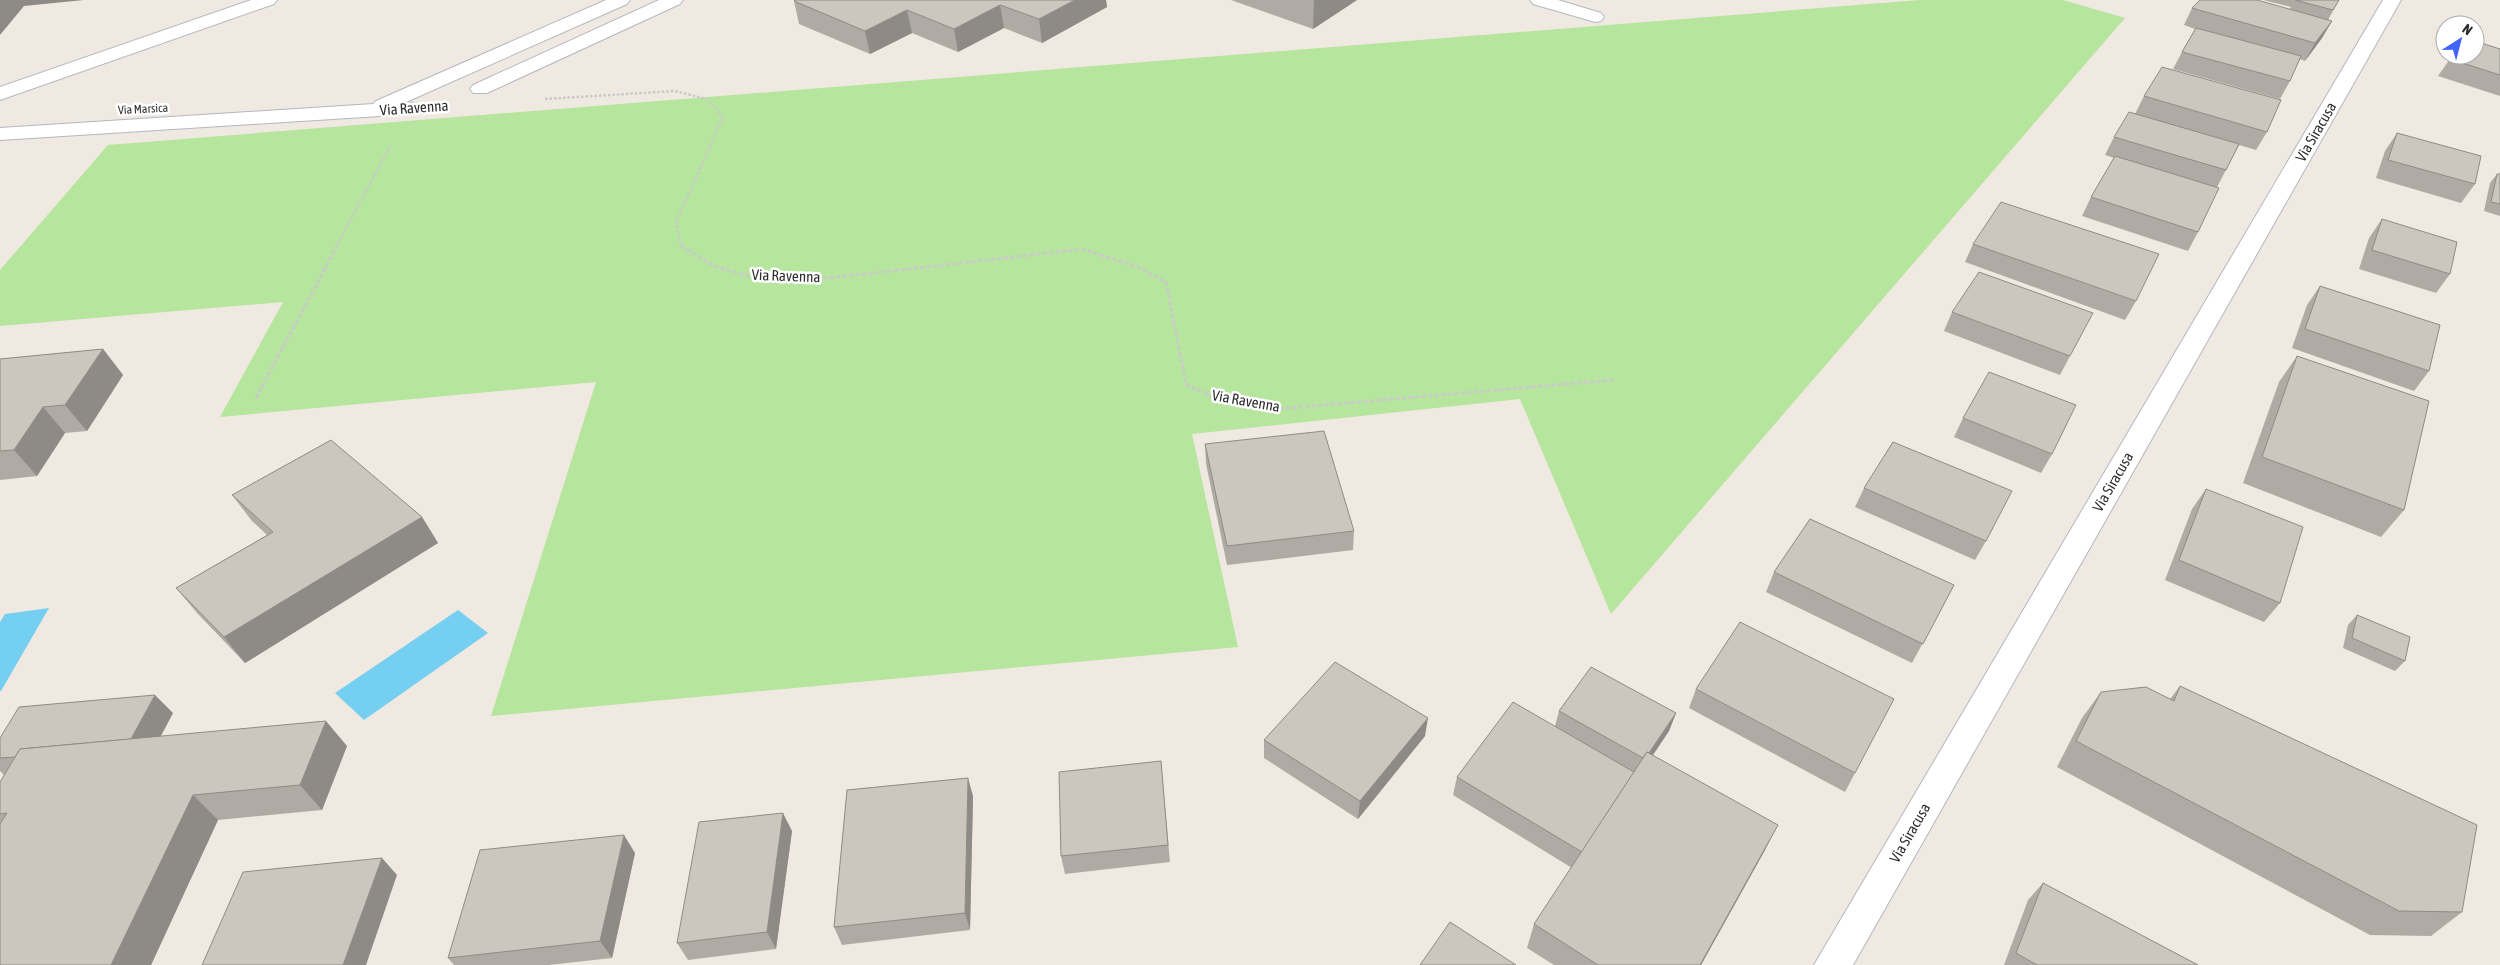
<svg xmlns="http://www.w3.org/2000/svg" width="2500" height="965" font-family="'Asap Condensed',sans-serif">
<rect width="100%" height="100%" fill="#efe9e1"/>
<polygon fill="#b6e59e" points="1920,0 2063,0 2125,18 1611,614 1520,399 1192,434 1238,647 491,716 596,382 220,417 283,302 0,326 0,270 108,145"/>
<g fill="#75cff0">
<polygon points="49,608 1,691 0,691 0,622 5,614"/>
<polygon points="458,610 488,633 364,720 335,693"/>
</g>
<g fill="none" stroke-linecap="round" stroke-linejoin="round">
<g stroke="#b4b7c1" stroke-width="2">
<g id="street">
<polygon points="251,0 277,0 274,4 0,100 0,87"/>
<polygon points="606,0 630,0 627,4 406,102 418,104 421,108 418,112 411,114 0,140 0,128 373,104 376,101"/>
<polygon points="659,0 683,0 680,4 487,93 473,93 470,89 473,85"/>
<polygon points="1530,0 1558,0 1601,13 1604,17 1601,21 1595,22 1533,4"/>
<polygon points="2383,0 2401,0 1853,965 1814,965"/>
</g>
</g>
<g stroke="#c9c9c9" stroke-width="2.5" stroke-dasharray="2.5 2" stroke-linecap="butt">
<polyline points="545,99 675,91 707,99 723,117 676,222 681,246 683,247"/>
<polyline points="336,247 391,145"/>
</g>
<g stroke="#c9c9c9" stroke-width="3" stroke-dasharray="4 2.5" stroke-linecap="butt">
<polyline points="681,246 714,266 754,278 830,278 1082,249 1138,267 1166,282 1186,384 1215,398 1277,409 1614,380"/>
<polyline points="256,398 337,246"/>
</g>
<use href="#street" fill="#fff" fill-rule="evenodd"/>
</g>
<g fill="#afaba4">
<polygon points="795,0 1106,0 1107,7 1042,43 1004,28 958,52 912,33 870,54 799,24 794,1"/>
<polygon points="1231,0 1357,0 1313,29"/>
<polygon points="2263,0 2339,0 2328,20 2332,21 2322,38 2305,61 2300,59 2290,81 2280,99 2173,69 2182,52 2195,29 2184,25 2192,8 2290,9 2291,7"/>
<polygon points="2500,49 2500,96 2438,76 2450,59"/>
<polygon points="2144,96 2267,132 2256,150 2239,145 2226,170 2217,187 2198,232 2188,251 2082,216 2091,197 2114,158 2105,155 2114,137 2135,114"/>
<polygon points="2397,133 2475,184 2461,203 2376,178 2385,151"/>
<polygon points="2497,174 2500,174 2500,216 2484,211 2490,183"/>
<polygon points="2382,219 2450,274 2436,293 2359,269 2369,238"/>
<polygon points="1973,244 2136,301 2125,320 1965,262"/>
<polygon points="2320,286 2429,371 2414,391 2292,348 2307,305"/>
<polygon points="1952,312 2070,356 2060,375 1944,331"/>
<polygon points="103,349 123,375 87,431 65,433 37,476 0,480 0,359"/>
<polygon points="2297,356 2404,510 2381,537 2243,483 2279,382"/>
<polygon points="1963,418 2052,454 2041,473 1954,437"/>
<polygon points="1205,444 1354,531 1353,550 1227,565 1206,464"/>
<polygon points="1864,488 1986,541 1975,560 1855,507"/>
<polygon points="2206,489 2280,603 2264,622 2165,580 2192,509"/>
<polygon points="232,495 422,517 438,543 245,663 198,614 176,588 267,535 252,521"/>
<polygon points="1774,572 1954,585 1912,663 1766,592"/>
<polygon points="2357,615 2405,661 2395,671 2343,648 2348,625"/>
<polygon points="2180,686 2462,912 2431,936 2370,935 2057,767 2082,718 2101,692 2170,699"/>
<polygon points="1696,689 1855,773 1845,792 1689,708"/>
<polygon points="1559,711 1676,713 1669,731 1653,755 1765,850 1701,965 1554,965 1527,948 1534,924 1572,868 1453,795 1457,777 1555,726"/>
<polygon points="173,713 161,736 347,746 322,810 218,820 151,965 0,965 0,782 4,775 0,771 0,738"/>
<polygon points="1425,736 1358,819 1264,758 1264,740"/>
<polygon points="1161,761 1170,862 1065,874 1061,856"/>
<polygon points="973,796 970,930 842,945 834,927"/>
<polygon points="792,831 776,949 688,960 677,943"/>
<polygon points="635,853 612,958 549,965 454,965 448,958"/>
<polygon points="2043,883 2198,965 2004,965 2028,900"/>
</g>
<g fill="#8e8b86">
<polygon points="0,0 84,0 24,6 0,35"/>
<polygon points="1075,0 1106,0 1107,7 1042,43 1039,19"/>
<polygon points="1314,0 1357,0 1313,29"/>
<polygon points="1000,5 1004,28 958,52 954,29"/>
<polygon points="907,10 912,33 870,54 865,31"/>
<polygon points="2332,21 2322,38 2305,61 2315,43"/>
<polygon points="103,349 123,375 87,431 65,405"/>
<polygon points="43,407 65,433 37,476 14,450"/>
<polygon points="422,517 438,543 245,663 224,637"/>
<polygon points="155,695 173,713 145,765 127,747"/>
<polygon points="1676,713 1669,731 1638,777 1645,759"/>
<polygon points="1428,718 1425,736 1358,819 1360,801"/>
<polygon points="326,721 347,746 322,810 300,785"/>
<polygon points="968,778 973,796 970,930 965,913"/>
<polygon points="193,795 218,820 151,965 111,965"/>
<polygon points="783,813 792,831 776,949 767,932"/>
<polygon points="1778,825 1765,850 1701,965 1700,965"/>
<polygon points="624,835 635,853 612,958 600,941"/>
<polygon points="382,858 397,875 366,965 343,965"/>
</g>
<g fill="#cbc7bf" stroke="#8e8b86">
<polygon points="795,0 1075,0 1039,19 1000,5 954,29 907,10 865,31 794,1"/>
<polygon points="2200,0 2257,0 2332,21 2315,43 2192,8"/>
<polygon points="2295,0 2339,0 2333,10"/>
<polygon points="2196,28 2301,56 2290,81 2182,52"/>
<polygon points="2475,41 2500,49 2500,75 2450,59 2454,55 2475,55"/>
<polygon points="2162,67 2281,100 2267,132 2144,96"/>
<polygon points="2129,112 2239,144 2226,170 2114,137"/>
<polygon points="2397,133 2481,156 2475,184 2388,160"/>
<polygon points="2115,156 2219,188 2198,232 2091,197"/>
<polygon points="2497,174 2500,174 2500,204 2491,202"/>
<polygon points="2001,202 2159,254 2136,301 1973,244"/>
<polygon points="2382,219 2457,242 2450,274 2372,250"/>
<polygon points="1979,272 2093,313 2070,356 1952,312"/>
<polygon points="2320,286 2440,325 2429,371 2305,329"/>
<polygon points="103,349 65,405 43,407 14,450 0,451 0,359"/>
<polygon points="2297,356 2429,401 2404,510 2262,457"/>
<polygon points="1989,372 2076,405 2052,454 1963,418"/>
<polygon points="1324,431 1354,531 1227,546 1205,444"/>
<polygon points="331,440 422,517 224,637 176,588 273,532 232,495"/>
<polygon points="1893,442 2012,491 1986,541 1864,488"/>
<polygon points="2206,489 2303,527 2280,603 2179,560"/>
<polygon points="1810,519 1954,585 1923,644 1774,572"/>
<polygon points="2357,615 2410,637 2405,661 2352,638"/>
<polygon points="1740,622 1894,699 1855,773 1696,689"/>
<polygon points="1335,662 1428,718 1360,801 1264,740"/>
<polygon points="1591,667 1676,713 1649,753 1647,752 1643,758 1559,711"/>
<polygon points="2180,686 2477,825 2462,912 2399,911 2076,741 2101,692 2146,687 2174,701"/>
<polygon points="155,695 131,739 20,749 15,757 0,758 0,738 19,707"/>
<polygon points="1513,702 1634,772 1582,852 1457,777"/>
<polygon points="326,721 300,785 193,795 111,965 0,965 0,824 7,813 0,814 0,782 20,749"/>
<polygon points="1647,752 1778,825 1700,965 1598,965 1534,924"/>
<polygon points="1161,761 1168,845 1061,856 1059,772"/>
<polygon points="968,778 965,913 834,927 847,790"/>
<polygon points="783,813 767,932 677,943 699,822"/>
<polygon points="624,835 600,941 448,958 480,850"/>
<polygon points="382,858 343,965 202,965 243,872"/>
<polygon points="2043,883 2198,965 2037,965 2016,953"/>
<polygon points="1450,922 1516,965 1420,965"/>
</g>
<g text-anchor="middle" stroke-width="5" stroke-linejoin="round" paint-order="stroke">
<g font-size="12" fill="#2e2e2e" stroke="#fff">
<text transform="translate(143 109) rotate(-3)" y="4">Via Marsica</text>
</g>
<g font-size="15" fill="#2e2e2e" stroke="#fff">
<text transform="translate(414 108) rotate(-4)" y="5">Via Ravenna</text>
<text transform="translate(2316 132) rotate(-60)" y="5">Via Siracusa</text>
<text transform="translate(786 276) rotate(2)" y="5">Via Ravenna</text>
<text transform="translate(1246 401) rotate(10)" y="5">Via Ravenna</text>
<text transform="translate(2113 482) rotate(-60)" y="5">Via Siracusa</text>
<text transform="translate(1910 833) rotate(-60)" y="5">Via Siracusa</text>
</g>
</g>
<g transform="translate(2460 40) rotate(36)"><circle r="24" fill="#ffffff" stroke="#ababab"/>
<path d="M0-4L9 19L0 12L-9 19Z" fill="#4264fb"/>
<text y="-8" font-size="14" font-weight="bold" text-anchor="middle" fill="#2e2e2e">N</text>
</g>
</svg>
